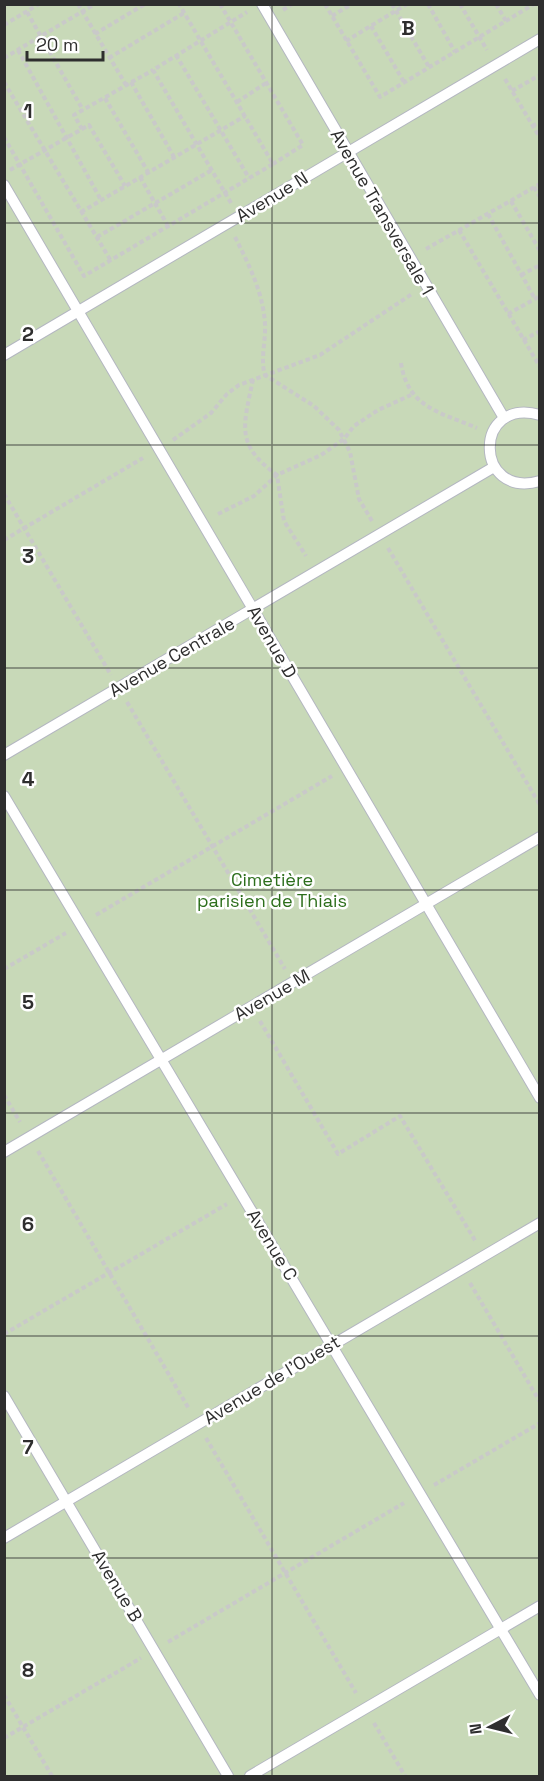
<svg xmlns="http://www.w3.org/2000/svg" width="544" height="1781" font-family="'Space Grotesk',sans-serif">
<rect width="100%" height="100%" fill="#efe9e1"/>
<rect fill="#c8d9b8" x="5" y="5" width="534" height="1771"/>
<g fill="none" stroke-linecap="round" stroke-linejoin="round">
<g stroke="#b4b7c1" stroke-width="12">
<g id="lane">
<polyline points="262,4 504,418"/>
<polyline points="4,185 540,1098"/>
<polyline points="4,355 540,39"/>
<path d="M540 415C472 396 474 500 540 481"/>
<polyline points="4,755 494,467"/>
<polyline points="4,796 540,1695"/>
<polyline points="4,1152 540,837"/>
<polyline points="4,1396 228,1776"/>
<polyline points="4,1538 540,1223"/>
<polyline points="250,1776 540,1606"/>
</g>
</g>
<g stroke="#c9c9c9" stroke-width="4" stroke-dasharray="4.5 3" stroke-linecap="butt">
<polyline points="78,4 126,85"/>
<polyline points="220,4 303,145 273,164"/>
<polyline points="325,4 380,97 534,4"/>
<polyline points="392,4 429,67"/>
<polyline points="428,4 455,52"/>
<polyline points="460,4 487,50"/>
<polyline points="496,4 506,21"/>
<polyline points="283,10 292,4"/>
<polyline points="27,12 83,110"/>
<polyline points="332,16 352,4"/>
<polyline points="4,25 39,4"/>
<polyline points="371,26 404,82"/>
<polyline points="95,34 145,4"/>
<polyline points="346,41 407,4"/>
<polyline points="18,50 101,200"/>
<polyline points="176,55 249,178"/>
<polyline points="4,58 95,4"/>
<polyline points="109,58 184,13"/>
<polyline points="505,79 540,138"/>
<polyline points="4,82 111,261"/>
<polyline points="131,82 174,157"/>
<polyline points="512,91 540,75"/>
<polyline points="105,98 148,172"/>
<polyline points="237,102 266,83"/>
<polyline points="532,126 540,122"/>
<polyline points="82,129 89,125 125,186"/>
<polyline points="4,137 84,276 273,164 179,4"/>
<polyline points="10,170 82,129 74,115 153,70"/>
<polyline points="140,177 168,226"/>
<polyline points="534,187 540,197"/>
<polyline points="511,201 540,251"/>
<polyline points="231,203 153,70 247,12"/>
<polyline points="81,212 245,116"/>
<polyline points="488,214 535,299"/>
<polyline points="459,230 540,367"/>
<polyline points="97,237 212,170"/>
<path d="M235 237C249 265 263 292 265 324 266 341 260 359 265 375L314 406 339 430 350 452 359 499 372 521"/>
<polyline points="426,249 540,184"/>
<polyline points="521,275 540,265"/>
<polyline points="508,314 540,296"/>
<polyline points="523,340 540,331"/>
<path d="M401 363C408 408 440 412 477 428"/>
<path d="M253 379C244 425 234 444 277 475L284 521 306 556"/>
<polyline points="173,440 211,413 227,394 239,385 320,355 412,294"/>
<polyline points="4,494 111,675"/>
<polyline points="218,514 254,496 277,475 321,455 344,439 354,426 378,410 411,395"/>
<polyline points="4,540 143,458"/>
<polyline points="388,548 540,805"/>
<polyline points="127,702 285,969"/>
<polyline points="96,915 332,776"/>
<polyline points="4,969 66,933"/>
<polyline points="260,1021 338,1154 400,1116 476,1242"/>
<polyline points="4,1095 20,1122"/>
<polyline points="38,1151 189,1409"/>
<polyline points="470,1283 540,1402"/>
<polyline points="4,1334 227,1204"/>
<polyline points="206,1438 356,1693"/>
<polyline points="434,1485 540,1423"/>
<polyline points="168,1642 404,1503"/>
<polyline points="4,1695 52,1776"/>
<polyline points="374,1723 405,1776"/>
<polyline points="4,1738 141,1658"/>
</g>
<use href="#lane" stroke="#fff" stroke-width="10"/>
</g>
<path fill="none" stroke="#2e2e2e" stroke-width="1.5" stroke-opacity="0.55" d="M272 4V1776M4 223H540M4 445H540M4 668H540M4 890H540M4 1113H540M4 1336H540M4 1558H540"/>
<g text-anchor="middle" stroke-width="5" stroke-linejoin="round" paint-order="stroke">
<g font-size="18" fill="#2e2e2e" stroke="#fff">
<text transform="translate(272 197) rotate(-31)" y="6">Avenue N</text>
<text transform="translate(382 212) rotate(60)" y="6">Avenue Transversale 1</text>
<text transform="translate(272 642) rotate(60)" y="6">Avenue D</text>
<text transform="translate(172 657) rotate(-30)" y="6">Avenue Centrale</text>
<text transform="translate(272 995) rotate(-30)" y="6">Avenue M</text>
<text transform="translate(272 1245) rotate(59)" y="6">Avenue C</text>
<text transform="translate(272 1380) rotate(-31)" y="6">Avenue de l'Ouest</text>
<text transform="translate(117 1586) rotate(59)" y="6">Avenue B</text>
</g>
<g font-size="18" fill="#2c6e1b" stroke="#fff">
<text x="272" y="886">Cimetière<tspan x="272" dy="21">parisien de Thiais</tspan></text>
</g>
</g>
<g font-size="20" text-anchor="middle" font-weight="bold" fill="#2e2e2e" stroke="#fff" stroke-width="5" stroke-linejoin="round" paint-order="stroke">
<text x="408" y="35">B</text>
<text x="28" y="118">1</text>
<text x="28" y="341">2</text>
<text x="28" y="563">3</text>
<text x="28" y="786">4</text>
<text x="28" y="1009">5</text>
<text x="28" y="1231">6</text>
<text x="28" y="1454">7</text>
<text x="28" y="1677">8</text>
</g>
<rect width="544" height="1781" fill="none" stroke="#2e2e2e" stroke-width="12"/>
<g transform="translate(490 1727) rotate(263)" stroke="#ffffff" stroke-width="4.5" paint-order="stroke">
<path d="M0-4.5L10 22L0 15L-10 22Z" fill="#2e2e2e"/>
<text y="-9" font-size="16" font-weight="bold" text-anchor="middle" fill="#2e2e2e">N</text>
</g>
<path d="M27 51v9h76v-9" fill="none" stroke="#2e2e2e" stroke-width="3"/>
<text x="36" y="51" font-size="18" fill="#2e2e2e" stroke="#ffffff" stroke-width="4.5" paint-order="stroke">20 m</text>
</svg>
